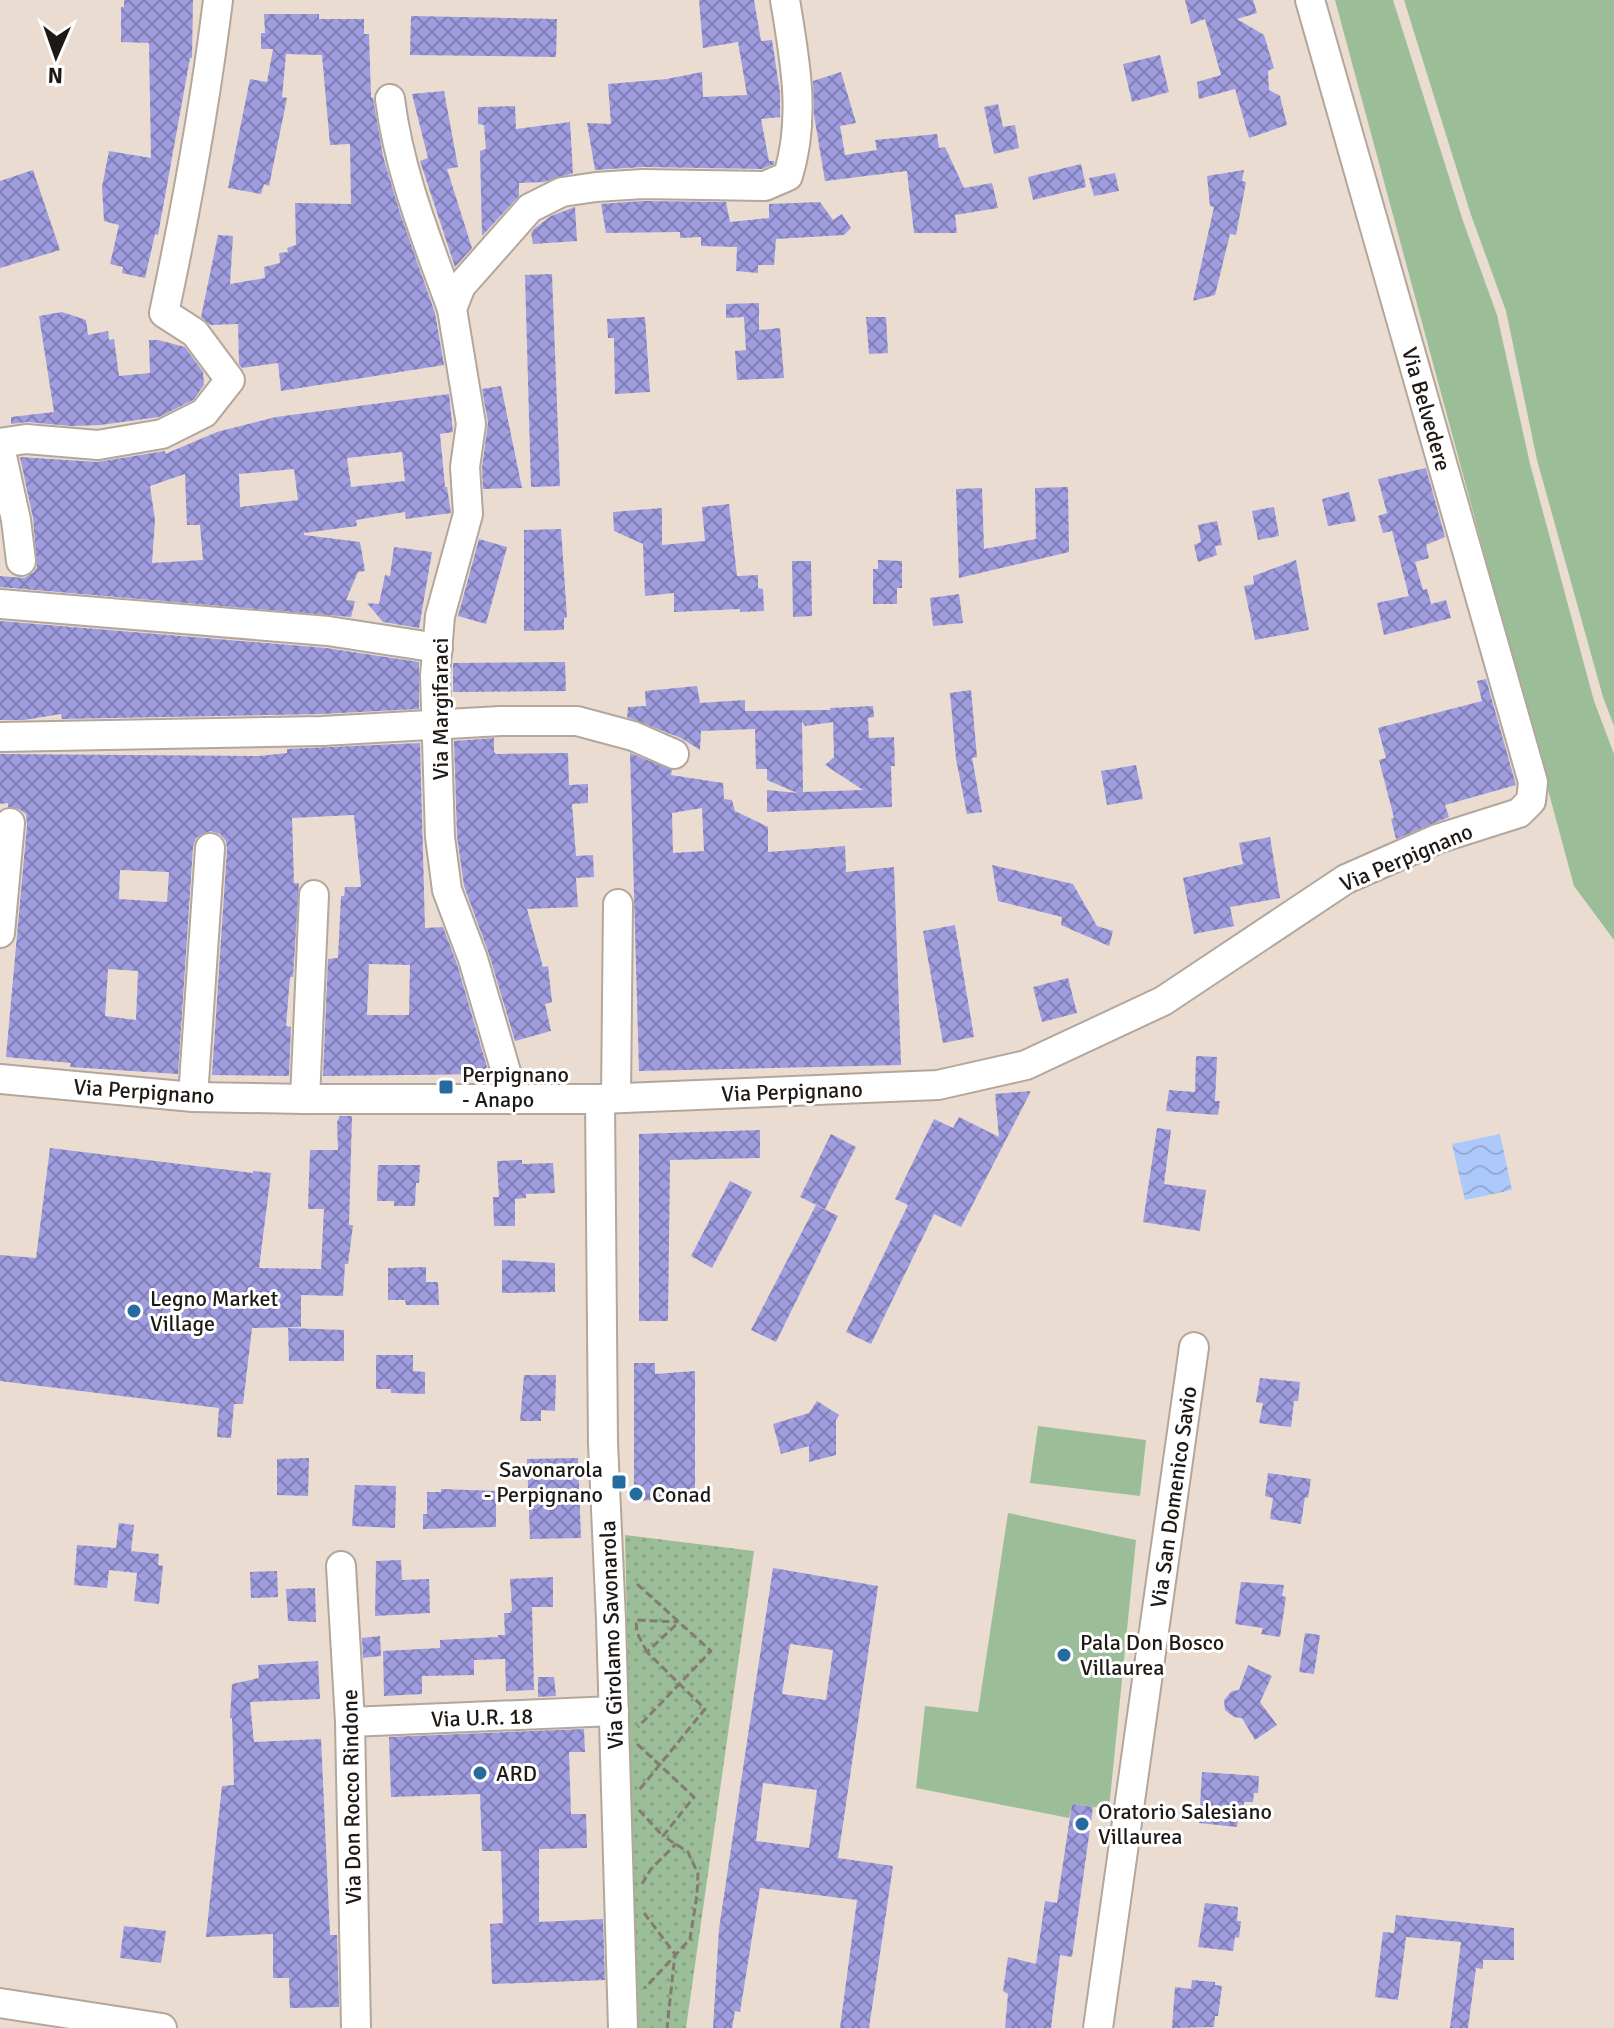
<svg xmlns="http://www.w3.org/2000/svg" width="1614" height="2028" font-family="Signika,sans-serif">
<defs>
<pattern id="park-dots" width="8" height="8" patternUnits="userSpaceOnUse" patternTransform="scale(2)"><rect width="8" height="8" fill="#9bbe98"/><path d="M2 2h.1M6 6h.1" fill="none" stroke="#85a382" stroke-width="1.8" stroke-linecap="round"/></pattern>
<pattern id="water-waves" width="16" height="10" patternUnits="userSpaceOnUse" patternTransform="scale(2)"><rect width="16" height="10" fill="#adc8fa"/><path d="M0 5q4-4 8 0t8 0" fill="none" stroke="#94abd5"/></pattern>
<pattern id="building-cross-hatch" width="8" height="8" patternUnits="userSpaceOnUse" patternTransform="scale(2)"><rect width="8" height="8" fill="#9f9ddf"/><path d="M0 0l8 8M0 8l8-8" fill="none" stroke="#817fb4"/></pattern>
</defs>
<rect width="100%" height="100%" fill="#eadcd1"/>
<g fill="#9bbe98">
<polygon points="1335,0 1393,0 1463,221 1497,315 1530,464 1594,701 1614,754 1614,940 1574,886"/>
<polygon points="1404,0 1614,0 1614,726 1603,697 1537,460 1506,311 1471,215"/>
<polygon points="1038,1426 1146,1440 1140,1496 1030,1483"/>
<polygon points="1008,1513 1136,1540 1109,1809 1072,1804 1069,1818 916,1788 925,1706 978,1712"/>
</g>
<polygon fill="url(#park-dots)" points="625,1535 754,1551 686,2028 636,2028"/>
<polygon fill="url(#water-waves)" points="1500,1134 1512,1190 1465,1200 1452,1144"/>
<g fill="url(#building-cross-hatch)" fill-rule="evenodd">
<polygon points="124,0 193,0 192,58 190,58 158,235 155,234 145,278 122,273 123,267 110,264 119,225 104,221 102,187 109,151 151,158 149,43 121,42 121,7 124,7"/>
<polygon points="699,0 754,0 761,41 772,40 780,93 780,117 761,119 769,161 774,161 774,164 762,169 643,167 595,170 587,123 611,124 608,84 667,79 702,72 703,97 747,95 738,42 703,48"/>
<polygon points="1185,0 1253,0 1257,13 1237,19 1264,35 1274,68 1268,71 1269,90 1280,96 1287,125 1249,138 1235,89 1199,99 1197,82 1221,75 1205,19 1191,24"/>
<polygon points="264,14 319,14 319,19 364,19 364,34 369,34 371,97 373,98 383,156 399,210 435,313 444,365 281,391 278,363 242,368 239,364 238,324 210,325 201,317 218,235 233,236 230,284 265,278 264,267 280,263 279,253 288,252 287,248 296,245 295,203 351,204 350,144 330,145 322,55 286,54 282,97 287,98 269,186 264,184 261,194 228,188 250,79 267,82 273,49 261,49 261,33 265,33"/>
<polygon points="411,16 557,19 556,57 410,55"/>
<polygon points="1160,55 1169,92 1132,102 1123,64"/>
<polygon points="841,72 856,123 840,126 845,155 877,150 875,140 937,134 939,148 945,147 964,188 992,183 998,208 955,215 957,233 914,233 907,171 825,181 814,115 813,81"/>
<polygon points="444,91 458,167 447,169 472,248 455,267 420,161 428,158 412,94"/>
<polygon points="998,104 1003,127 1015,125 1019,148 994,154 984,107"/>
<polygon points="515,106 516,129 570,122 573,173 544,182 519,183 519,196 482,236 480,151 486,149 484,125 478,124 478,107"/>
<polygon points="1081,164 1086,187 1033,200 1028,177"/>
<polygon points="33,170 60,250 0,268 0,181"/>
<polygon points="1244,170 1242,181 1246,182 1236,235 1230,234 1215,295 1193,301 1214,207 1210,206 1207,176"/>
<polygon points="1115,173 1119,191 1094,196 1089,178"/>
<polygon points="643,201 726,202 730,222 769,218 769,204 820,202 833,220 842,214 851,228 844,235 776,239 774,265 758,265 758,273 736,271 737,247 701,246 701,237 680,238 680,232 606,233 601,204"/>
<polygon points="575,207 577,241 533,244 531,233 535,228 551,216"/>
<polygon points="552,274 560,486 531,487 525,275"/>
<polygon points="759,303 759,330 780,328 784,378 737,380 735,351 746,350 744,317 726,318 726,304"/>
<polygon points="62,312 86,320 88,335 108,331 109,340 114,339 119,376 150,373 149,340 158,340 185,347 203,372 204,385 193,400 159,417 100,425 71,426 27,422 11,424 11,417 54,412 39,316"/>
<polygon points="645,317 650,392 615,394 614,338 608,338 607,319"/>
<polygon points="866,317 886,317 888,353 869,354"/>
<polygon points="501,386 522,488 483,489 482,468 488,422 482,389"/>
<path d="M449 394 453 432 440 434 445 487H447L451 513 406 519 405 512 356 520 357 526 304 533V535L360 542 365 571 358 572 346 600 355 601 351 617 0 587V576L24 578 34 572 37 567 33 518 20 457 97 462 165 451V454L217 432 276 417ZM402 452 405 481 351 487 347 458ZM294 469 298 500 240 507 239 474ZM185 474 187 525H200L203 560 152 563 155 520 150 486Z"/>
<polygon points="1426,468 1445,537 1426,545 1429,558 1415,562 1423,590 1427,589 1431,604 1446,600 1451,618 1384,635 1377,603 1409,596 1392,531 1383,533 1378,516 1387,513 1378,479"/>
<polygon points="1068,487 1069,552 959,578 956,489 982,488 984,549 1036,539 1035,488"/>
<polygon points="1349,492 1356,521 1328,526 1322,499"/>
<polygon points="729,504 737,576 758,575 758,588 763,589 764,611 740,612 740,609 674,612 674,593 645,596 643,544 614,531 613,512 662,508 662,545 705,541 702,507"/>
<polygon points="1274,507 1279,536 1258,540 1252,511"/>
<polygon points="1217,521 1222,545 1215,546 1217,555 1198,562 1194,545 1201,542 1198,525"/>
<polygon points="561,529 567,617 564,618 564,630 524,631 524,530"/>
<polygon points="479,539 507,547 486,624 458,616"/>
<polygon points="394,547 432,552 419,628 383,622 367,603 379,604 385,575 390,576"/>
<polygon points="878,560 902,561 902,588 897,588 897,604 873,604 873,569 878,569"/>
<polygon points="1296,560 1309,630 1255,640 1244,586 1254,584 1253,576"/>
<polygon points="792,561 811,561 812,616 793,617"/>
<polygon points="959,594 963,623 933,626 930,598"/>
<polygon points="0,621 326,648 419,662 419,709 321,714 62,719 61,714 24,720 0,720"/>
<polygon points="565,662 566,691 453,692 453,663"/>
<polygon points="1486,679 1516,785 1445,805 1449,817 1396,839 1391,819 1394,818 1379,760 1386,758 1378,728 1482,701 1477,681"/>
<path d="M697 686 700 703 745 700V711L830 710V708L873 706 874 717 868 718 869 738 894 737 895 766H891L892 807 767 812V790L797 793 767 780V769H756L755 729 701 731 700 750 681 738 627 717 628 707 646 706 645 691ZM802 721 805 726 833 722 834 757 825 765 863 790 803 792Z"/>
<polygon points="971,690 977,757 972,758 982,812 967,814 956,759 950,693"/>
<polygon points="494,738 494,752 496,754 568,753 569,785 588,784 588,803 572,804 576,856 593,855 594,877 576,878 578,907 527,909 543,967 548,966 552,1002 545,1004 551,1031 515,1041 489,954 464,886 457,836 454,741"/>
<path d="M420 743 425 928 443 927 457 964 489 1074 323 1076 328 959 338 958 341 896H344L345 887H361L354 815 292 818 294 883H299L293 977H290L286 1026 291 1027 289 1076 212 1075 227 849 226 841 220 834 210 831 196 838 193 847 178 1074 70 1067 71 1063 6 1057 27 825 26 814 19 809 8 807V803L0 804V754L259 756 287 753V749ZM120 870 169 872 167 902 119 899ZM369 964 410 965 409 1015H367ZM108 969 138 971 136 1020 105 1016Z"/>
<path d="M630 753 672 770 671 775 723 783 724 799 732 800 735 811 768 827V852L845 846 846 872 894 867 901 1065 639 1071ZM702 808 704 851 673 853 672 813Z"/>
<polygon points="1136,765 1143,799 1107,805 1101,771"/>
<polygon points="1270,837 1280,898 1230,907 1234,926 1194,934 1183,878 1243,864 1239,843"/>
<polygon points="992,865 1073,884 1097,926 1113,931 1109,946 1061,925 1062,917 998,901"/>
<polygon points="955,925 974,1037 943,1043 923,931"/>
<polygon points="1068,978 1077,1013 1042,1022 1033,987"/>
<polygon points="1196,1056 1217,1057 1215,1101 1220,1101 1218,1115 1166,1111 1169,1090 1195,1092"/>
<polygon points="1031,1091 961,1227 934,1214 871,1344 846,1332 908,1205 895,1199 934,1119 953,1128 959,1117 999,1137 995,1094"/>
<polygon points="340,1116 352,1116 349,1225 353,1225 348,1264 345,1264 343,1296 301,1295 301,1327 252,1328 243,1404 234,1404 231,1438 217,1437 219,1408 0,1381 0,1255 36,1258 50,1148 253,1173 253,1171 271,1173 259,1268 321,1269 324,1209 308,1209 310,1150 338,1150 337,1122"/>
<polygon points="1157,1128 1171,1130 1164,1184 1206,1190 1200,1231 1143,1222"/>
<polygon points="760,1130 760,1158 670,1160 668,1321 639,1321 639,1134"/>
<polygon points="831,1134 856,1147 825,1209 800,1197"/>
<polygon points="522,1160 522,1164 553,1163 555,1193 526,1194 526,1198 515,1199 515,1226 494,1226 493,1197 499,1197 497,1161"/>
<polygon points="378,1165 420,1165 419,1183 416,1183 415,1206 394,1206 394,1201 377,1201"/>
<polygon points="730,1181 752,1192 712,1268 691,1256"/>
<polygon points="816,1205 838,1216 776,1342 751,1330"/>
<polygon points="502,1260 555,1263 555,1292 502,1293"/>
<polygon points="426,1267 426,1282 438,1282 439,1305 406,1305 405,1300 388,1300 388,1268"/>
<polygon points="288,1328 344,1330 344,1361 289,1361"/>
<polygon points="376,1355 413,1355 413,1371 425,1372 425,1394 391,1393 391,1389 376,1389"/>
<polygon points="634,1363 655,1363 655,1374 695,1371 695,1498 634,1501"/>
<polygon points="524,1375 556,1375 555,1411 541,1410 541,1421 520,1421"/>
<polygon points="1260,1378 1300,1382 1298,1401 1294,1401 1291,1427 1259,1423 1263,1403 1256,1402"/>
<polygon points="817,1401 839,1415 836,1420 836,1455 809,1462 809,1446 781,1454 773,1424 809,1413"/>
<polygon points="309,1458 308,1496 277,1495 277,1459"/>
<polygon points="578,1458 581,1538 530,1539 527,1459"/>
<polygon points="1268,1473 1311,1479 1308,1498 1305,1497 1301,1524 1270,1519 1273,1498 1265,1496"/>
<polygon points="355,1485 396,1486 395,1528 352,1526"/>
<polygon points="441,1489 496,1491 496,1527 423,1529 423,1514 427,1514 427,1492 441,1492"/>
<polygon points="119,1523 134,1525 131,1551 159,1554 158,1565 163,1566 159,1604 134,1601 137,1573 109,1570 107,1588 74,1585 77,1545 116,1548"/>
<polygon points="401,1560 402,1580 429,1579 430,1613 375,1616 376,1561"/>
<path d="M773 1568 878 1586 838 1858 893 1866 869 2028H840L857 1900 760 1888 740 2012 735 2011 732 2028H713L719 1929ZM790 1644 833 1650 826 1700 782 1694ZM763 1783 817 1790 809 1848 756 1841Z"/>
<polygon points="277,1571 278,1597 251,1598 250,1572"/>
<polygon points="553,1577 553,1607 532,1607 534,1690 506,1691 505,1659 474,1660 474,1675 422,1676 422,1694 384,1696 383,1651 440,1648 440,1640 498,1637 498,1635 505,1635 504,1613 510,1613 512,1610 510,1579"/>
<polygon points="1241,1582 1284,1585 1282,1596 1286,1597 1280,1637 1261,1634 1263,1628 1235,1624"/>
<polygon points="315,1588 316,1622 288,1621 286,1589"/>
<polygon points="1305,1633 1320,1635 1314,1674 1299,1672"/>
<polygon points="380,1636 381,1656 363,1658 362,1638"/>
<polygon points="318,1661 320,1699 250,1702 254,1742 321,1739 330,1935 337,1935 339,2007 290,2008 289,1978 273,1978 273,1934 206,1937 222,1786 234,1785 232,1718 230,1718 232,1684 259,1678 258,1665"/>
<polygon points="1248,1665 1272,1676 1260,1702 1277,1725 1255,1740 1242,1718 1234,1717 1225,1710 1224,1700 1232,1691 1239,1690"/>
<polygon points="538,1677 554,1677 556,1696 538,1697"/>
<polygon points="584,1729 585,1752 569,1752 571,1814 586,1814 587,1848 539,1849 539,1922 603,1919 605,1980 492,1984 490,1924 503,1923 501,1851 482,1851 480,1794 391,1797 389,1737"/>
<polygon points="1202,1772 1259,1776 1258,1793 1254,1793 1253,1802 1244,1802 1243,1814 1239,1813 1237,1827 1199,1823"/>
<polygon points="1072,1804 1093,1807 1072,1957 1060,1955 1051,2028 1005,2028 1008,1994 1003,1991 1008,1957 1036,1964 1045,1901 1057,1903"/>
<polygon points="1205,1903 1238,1907 1237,1921 1241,1921 1239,1938 1235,1937 1233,1951 1198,1947"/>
<polygon points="1396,1915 1514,1928 1514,1960 1483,1960 1483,1969 1476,1968 1468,2028 1450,2028 1461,1942 1406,1937 1398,2000 1375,1997 1383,1932 1394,1933"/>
<polygon points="124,1926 166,1931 161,1963 120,1958"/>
<polygon points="1192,1980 1215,1982 1215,1985 1222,1986 1218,2016 1215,2016 1214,2027 1172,2028 1175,1987 1191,1989"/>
</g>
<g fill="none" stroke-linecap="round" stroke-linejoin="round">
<g stroke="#b3a69b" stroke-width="32">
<g id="minor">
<path d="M390 99C399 172 427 240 452 309"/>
<path d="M0 443 26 439 98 445 162 434 204 413 230 380 195 333 164 313C186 210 205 105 218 0"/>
<polyline points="0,447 16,520 21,561"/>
<polyline points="0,604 328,631 438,648"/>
<polyline points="0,737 322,731 501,721 577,721 633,736 674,754"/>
<polyline points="0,933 10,823"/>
<polyline points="0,1079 193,1097 305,1099 600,1099 938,1085 1026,1065 1163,1001 1346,879 1437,839 1519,813 1531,801 1533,782 1310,0"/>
<polyline points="193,1097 210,848"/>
<polyline points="616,1098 618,904"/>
<polyline points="305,1099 314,895"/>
<path d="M514 1099 473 959 447 890 440 837 435 676 440 616 468 514 465 467 471 424 452 309 461 286 530 208 562 192 596 187 643 184 765 186 788 176C806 117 795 60 785 0"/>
<polyline points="600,1099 603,1443 611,1620 623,2028"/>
<polyline points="341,1566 350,1722 356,2028"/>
<polyline points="350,1722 614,1711"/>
<polyline points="0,2003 162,2028"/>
<polyline points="1098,2028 1194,1347"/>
</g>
</g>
<g stroke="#847b73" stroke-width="3" stroke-dasharray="8 4" stroke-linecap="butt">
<polyline points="637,1584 711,1651 638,1727"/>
<polyline points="647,1652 637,1633 636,1620 678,1622"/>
<polyline points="637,1744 694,1797 663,1836 688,1852 698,1874 697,1895 690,1939 645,1988"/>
<polyline points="640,1789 705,1709 647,1652 679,1622"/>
<polyline points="639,1810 663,1836"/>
<polyline points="642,1884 651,1869 676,1844"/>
<polyline points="644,1913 675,1954 667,2028"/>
</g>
<use href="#minor" stroke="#fff" stroke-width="28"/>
</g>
<g fill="#256ba0" stroke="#fff" stroke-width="3">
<rect x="438" y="1079" width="16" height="16" rx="4"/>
<circle cx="134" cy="1311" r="8"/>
<rect x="611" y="1474" width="16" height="16" rx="4"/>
<circle cx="636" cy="1494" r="8"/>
<circle cx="1064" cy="1655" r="8"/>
<circle cx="480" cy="1773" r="8"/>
<circle cx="1082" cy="1824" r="8"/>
</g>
<g text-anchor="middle" stroke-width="6" stroke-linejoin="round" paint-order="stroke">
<g font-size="22" fill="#1e1915" stroke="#fff">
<text transform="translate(1427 409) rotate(74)" y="8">Via Belvedere</text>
<text transform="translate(440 709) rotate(-90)" y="8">Via Margifaraci</text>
<text transform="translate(1406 857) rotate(-23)" y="8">Via Perpignano</text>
<text transform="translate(144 1091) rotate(4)" y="8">Via Perpignano</text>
<text transform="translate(792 1091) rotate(-2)" y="8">Via Perpignano</text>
<text transform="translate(1173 1497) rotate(-82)" y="8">Via San Domenico Savio</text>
<text transform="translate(611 1635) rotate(-92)" y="8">Via Girolamo Savonarola</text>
<text transform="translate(482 1717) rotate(-2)" y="8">Via U.R. 18</text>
<text transform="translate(351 1797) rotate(-91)" y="8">Via Don Rocco Rindone</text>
</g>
<g font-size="22" fill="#1e1915" stroke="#fff" text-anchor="start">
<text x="462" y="1082">Perpignano<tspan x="462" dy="25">- Anapo</tspan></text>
<text x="150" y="1306">Legno Market<tspan x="150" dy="25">Village</tspan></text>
<text x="603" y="1477" text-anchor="end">Savonarola<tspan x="603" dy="25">- Perpignano</tspan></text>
<text x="652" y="1502">Conad</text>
<text x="1080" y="1650">Pala Don Bosco<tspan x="1080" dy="25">Villaurea</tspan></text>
<text x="496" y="1781">ARD</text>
<text x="1098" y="1819">Oratorio Salesiano<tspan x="1098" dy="25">Villaurea</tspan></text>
</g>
</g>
<g transform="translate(56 56) rotate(182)" stroke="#ffffff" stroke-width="6" paint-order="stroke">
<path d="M0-6L14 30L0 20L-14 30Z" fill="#1e1915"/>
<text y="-12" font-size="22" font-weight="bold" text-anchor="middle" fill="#1e1915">N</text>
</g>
</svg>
